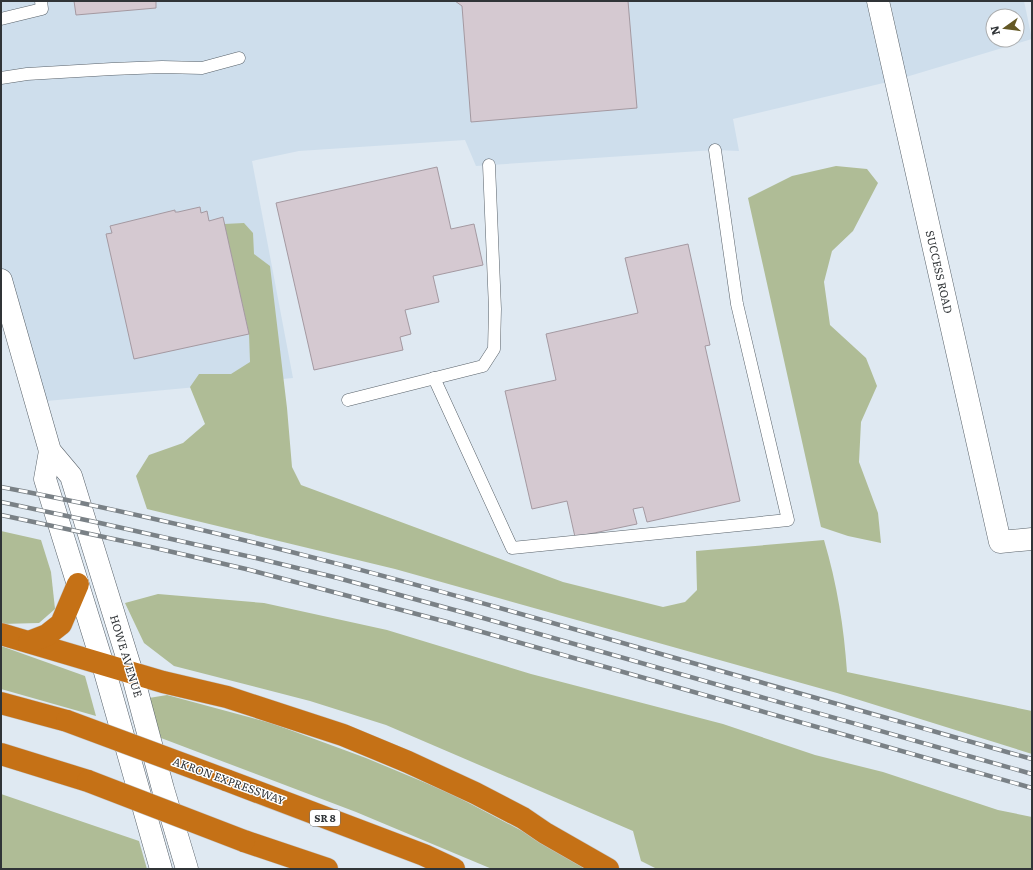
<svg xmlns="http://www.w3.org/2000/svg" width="1033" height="870" font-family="Literata,serif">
<rect width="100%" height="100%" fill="#dfe9f2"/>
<g fill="#cedeec" fill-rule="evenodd">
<polygon points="1,1 878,1 896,80 733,119 739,151 715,150 476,166 465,140 299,151 252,161 293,378 36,402 1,280"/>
<path d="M890 1H1024L1032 39 906 77ZM993 16H1017V40H993Z"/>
</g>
<g fill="#afbc96">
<polygon points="836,166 867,169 878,183 853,231 832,251 824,282 830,325 866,358 877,386 861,422 859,462 878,513 881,543 848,536 821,527 748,198 792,176"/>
<path d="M244 223 253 233 254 254 270 266 287 408 292 467 301 485 563 582 663 607 685 602 697 590 696 551 824 540C837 584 844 627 847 672L1032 711V754L837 693 395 569 147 509 136 476 149 455 183 443 205 424 190 387 199 374H231L250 362 249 334 224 224Z"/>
<polygon points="1,531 41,540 51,572 55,609 39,623 1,624"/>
<polygon points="158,594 264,603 387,630 531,674 723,724 815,755 883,772 998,810 1032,817 1032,869 657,869 641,861 633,831 386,725 310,701 174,666 144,643 125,603"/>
<polygon points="1,646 85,676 96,716 1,689"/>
<polygon points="167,695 271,723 366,758 450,793 541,841 585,869 492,869 356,812 161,738 149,698"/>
<polygon points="1,794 139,841 147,869 1,869"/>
</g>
<g fill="#d5c9d1" stroke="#a499a1">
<polygon points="74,1 156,1 156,8 76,15"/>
<polygon points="455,1 628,1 637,108 471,122 462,6"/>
<polygon points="437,167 451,229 474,224 483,265 433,276 439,302 405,310 411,334 400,337 403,350 314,370 276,203"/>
<polygon points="200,207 201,213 207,211 209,221 223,217 249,334 134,359 106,234 112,233 110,226 175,210 175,212 178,212"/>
<polygon points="688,244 710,345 705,346 740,501 647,522 643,507 633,509 637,524 575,537 567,501 532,509 505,391 556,380 546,334 638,313 625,258"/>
</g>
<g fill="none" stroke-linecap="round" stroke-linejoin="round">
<g stroke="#59626a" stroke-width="13">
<g id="service">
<polyline points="1,19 42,9 41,1"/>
<polyline points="1,78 27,74 112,69 162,67 202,68 239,58"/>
<polyline points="434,378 512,548 788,520 737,304 715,150"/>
<polyline points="348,400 483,366 494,349 495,309 489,165"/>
</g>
</g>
<g stroke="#59626a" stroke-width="23">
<polyline id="minor" points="878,1 1000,542 1032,539"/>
</g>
<g stroke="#59626a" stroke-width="23">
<g id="tertiary">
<polyline points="1,280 50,451 71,476 132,673 163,789 187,869"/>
<polyline points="50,451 45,479 103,665 161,869"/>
</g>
</g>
<g stroke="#c5c6c7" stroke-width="23">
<g id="motorway">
<polyline points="1,634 163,682 227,697 343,735 408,762 475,793 523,818 545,833 608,869"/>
<polyline points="29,642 47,635 61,624 78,584"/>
<polyline points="1,703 67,721"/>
<polyline points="1,754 88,781"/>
<polyline points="226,780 424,855 454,869"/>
<polyline points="244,841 327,869"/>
</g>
</g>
<use href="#service" stroke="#fff" stroke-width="12"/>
<use href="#minor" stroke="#fff" stroke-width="22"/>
<use href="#tertiary" stroke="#fff" stroke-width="22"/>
<use href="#motorway" stroke="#c57116" stroke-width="22"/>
<g stroke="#7a8186" stroke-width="4.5">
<g id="rail">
<path d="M1 487C224 529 443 591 661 654 784 690 908 724 1032 759"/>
<polyline points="1,502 100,523 256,558 338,578 469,614 1032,774"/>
<polyline points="1,515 151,547 246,569 447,622 1032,788"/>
</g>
</g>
<use href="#rail" stroke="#fff" stroke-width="3" stroke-dasharray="9" stroke-linecap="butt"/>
<g stroke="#c5c6c7" stroke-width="23" stroke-linecap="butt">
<g id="motorway-bridge">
<polyline points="67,721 226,780"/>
<polyline points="88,781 244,841"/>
</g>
</g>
<use href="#motorway-bridge" stroke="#c57116" stroke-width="22"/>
</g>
<g text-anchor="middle" stroke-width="3" stroke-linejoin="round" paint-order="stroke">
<rect fill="#fff" stroke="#6e7173" stroke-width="1" x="310" y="810" width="30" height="16" rx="3"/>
<g font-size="10" font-weight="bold" fill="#303437">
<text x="325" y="822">SR 8</text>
</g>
<g font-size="11" fill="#303437" stroke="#fff">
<text transform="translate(939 272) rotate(77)" y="4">SUCCESS ROAD</text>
<text transform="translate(126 656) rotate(73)" y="4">HOWE AVENUE</text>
<text transform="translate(229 781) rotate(20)" y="4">AKRON EXPRESSWAY</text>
</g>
</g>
<rect width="1033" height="870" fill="none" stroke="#303437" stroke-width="4"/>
<g transform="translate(1005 28) rotate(256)"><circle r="19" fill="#ffffff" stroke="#acaeaf"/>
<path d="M0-3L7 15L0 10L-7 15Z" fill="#635825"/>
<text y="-6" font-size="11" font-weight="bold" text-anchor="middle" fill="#303437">N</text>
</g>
</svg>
